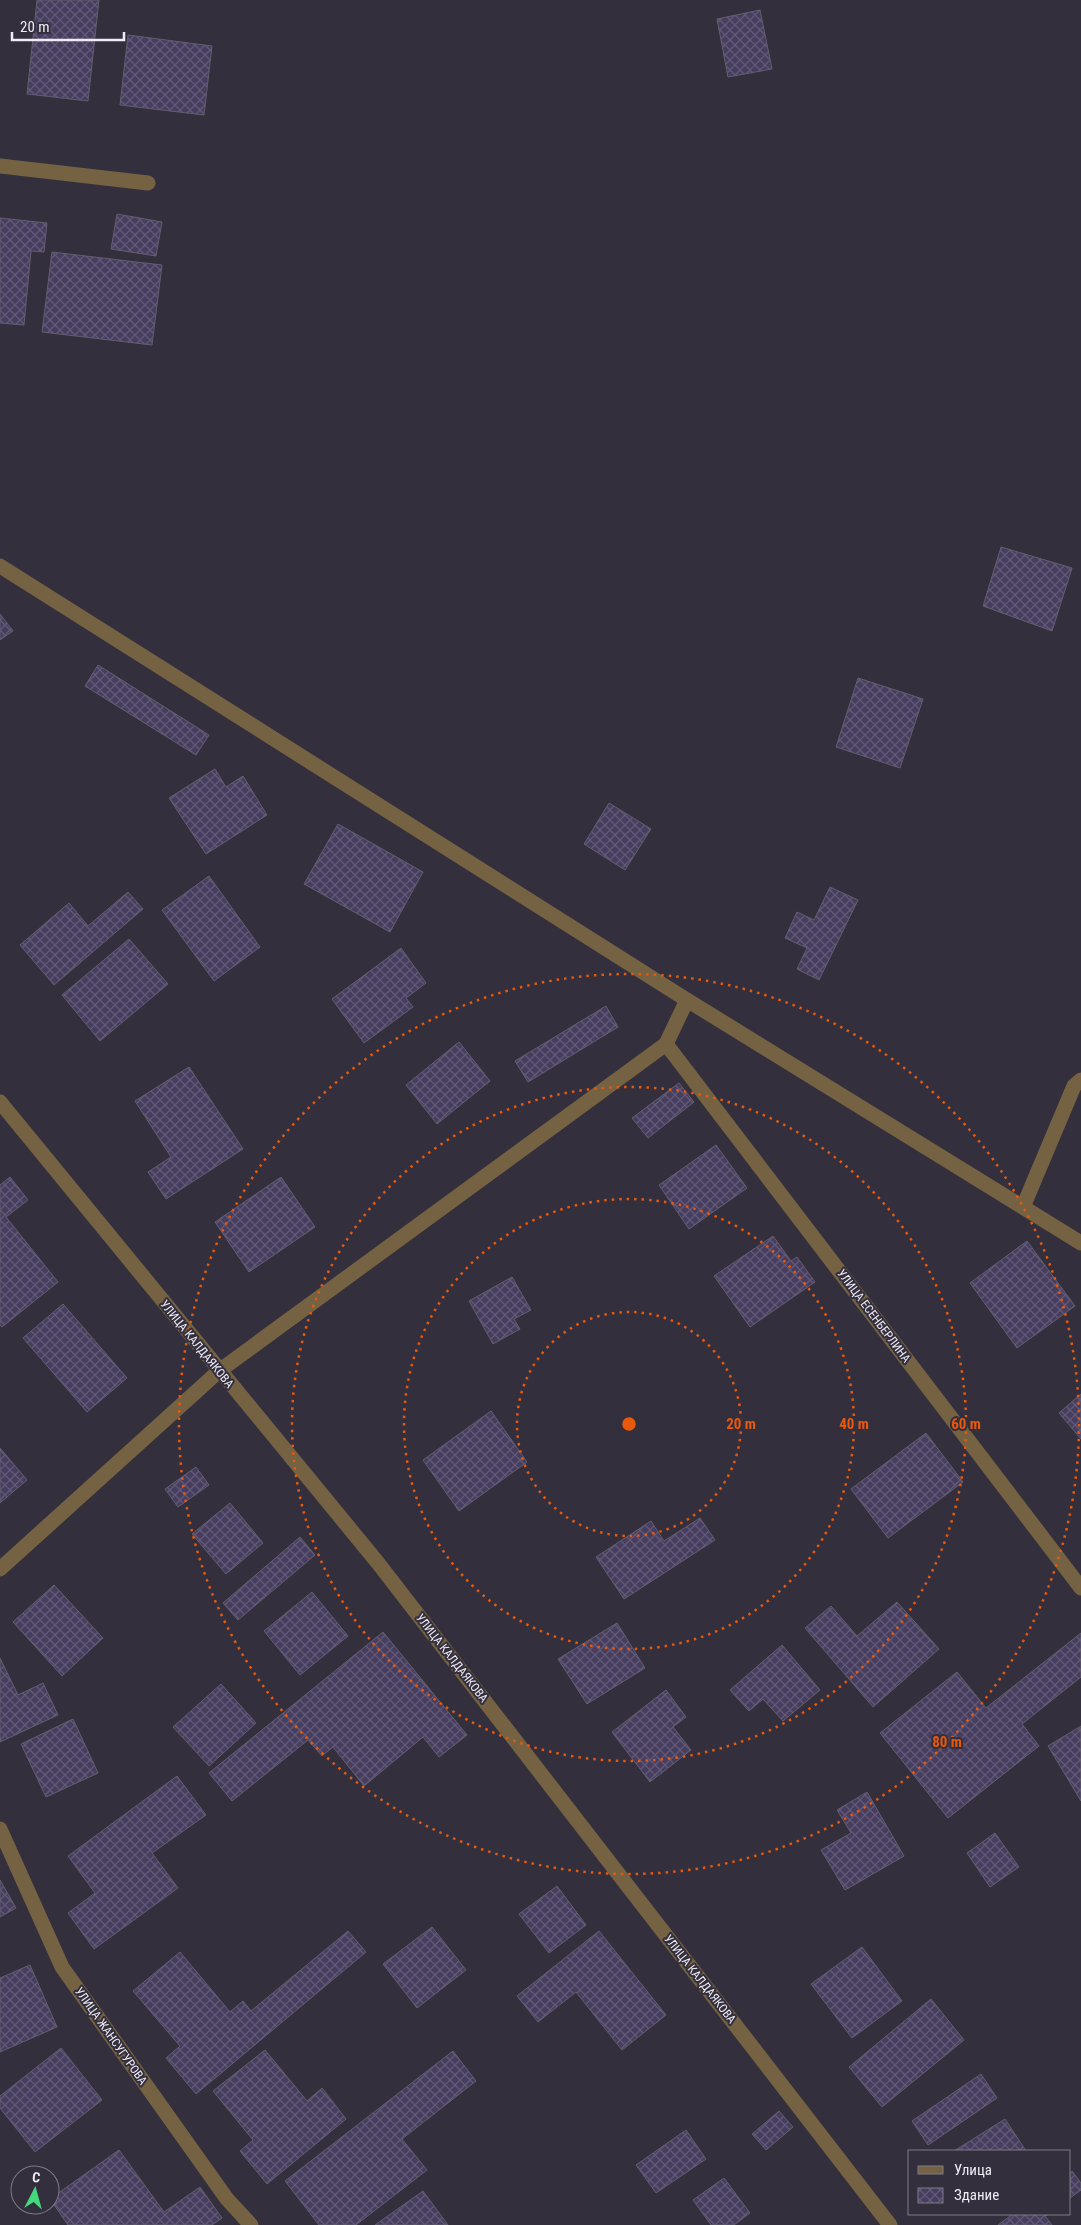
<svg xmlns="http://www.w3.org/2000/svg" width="1081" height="2225" font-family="'Roboto Condensed',sans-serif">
<defs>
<pattern id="building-cross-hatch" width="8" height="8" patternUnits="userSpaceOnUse" patternTransform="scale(1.25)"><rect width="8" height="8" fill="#473d5f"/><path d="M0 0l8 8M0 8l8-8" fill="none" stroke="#625977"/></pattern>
</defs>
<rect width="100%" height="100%" fill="#332f3d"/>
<g fill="url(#building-cross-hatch)" stroke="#635e6f">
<polygon points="37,0 99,0 88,101 27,94"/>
<polygon points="760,10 772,69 728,77 717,19"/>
<polygon points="128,35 212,46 204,115 120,105"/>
<polygon points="117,214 162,222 156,256 111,249"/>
<polygon points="0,218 47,223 44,252 31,251 24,325 0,323"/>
<polygon points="52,252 162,265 152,345 42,332"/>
<polygon points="1001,547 1072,568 1052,631 983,606"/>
<polygon points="0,614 13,631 0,640"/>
<polygon points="98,665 209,735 196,755 85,686"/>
<polygon points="858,678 923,699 900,768 836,747"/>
<polygon points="215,769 226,787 243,776 267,815 206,854 169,798"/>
<polygon points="609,803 651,829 625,870 584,844"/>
<polygon points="338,824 423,872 390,932 304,884"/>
<polygon points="209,876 260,947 214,981 162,910"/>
<polygon points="830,887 858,900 819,980 797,969 807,948 785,938 797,912 814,920"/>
<polygon points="128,892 143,909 54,985 20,945 69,903 88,926"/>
<polygon points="129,939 168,984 100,1041 62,995"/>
<polygon points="401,948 426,983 406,998 413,1007 364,1043 332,999"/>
<polygon points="606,1006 618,1027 528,1082 515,1061"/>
<polygon points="459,1042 490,1081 437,1124 406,1085"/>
<polygon points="189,1067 243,1149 166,1199 148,1172 171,1157 135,1101"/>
<polygon points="679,1083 694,1102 648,1138 632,1118"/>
<polygon points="716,1145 747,1188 689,1229 659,1185"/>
<polygon points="10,1177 28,1200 6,1217 58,1282 2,1327 0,1325 0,1185"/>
<polygon points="281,1177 315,1227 249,1272 215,1222"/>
<polygon points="773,1236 791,1261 797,1257 815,1282 750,1327 714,1276"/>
<polygon points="1027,1241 1075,1306 1017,1348 970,1283"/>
<polygon points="512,1277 531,1310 514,1319 520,1329 493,1344 469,1301"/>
<polygon points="63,1304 127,1378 87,1412 23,1338"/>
<polygon points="1081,1394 1081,1439 1059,1413"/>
<polygon points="491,1411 527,1462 459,1511 423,1460"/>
<polygon points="926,1433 963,1482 888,1538 851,1489"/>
<polygon points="0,1448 27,1480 0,1503"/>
<polygon points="196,1467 209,1485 178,1507 165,1489"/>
<polygon points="230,1503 263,1543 226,1574 192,1534"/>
<polygon points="700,1518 715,1540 624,1599 596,1557 651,1521 664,1541"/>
<polygon points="300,1537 315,1555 238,1620 223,1603"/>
<polygon points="54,1585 103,1638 62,1676 13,1622"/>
<polygon points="312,1592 348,1636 300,1675 264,1631"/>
<polygon points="897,1602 939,1649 873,1707 805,1628 831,1606 857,1636"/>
<polygon points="617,1623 645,1668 587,1704 558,1659"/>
<polygon points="383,1632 467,1735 439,1757 423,1737 364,1786 333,1747 322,1756 308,1740 232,1801 209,1773"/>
<polygon points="1081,1633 1081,1677 1022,1724 1039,1746 948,1818 880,1733 957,1672 986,1708"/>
<polygon points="782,1645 820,1690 783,1721 763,1699 749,1711 730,1690"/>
<polygon points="0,1658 18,1695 43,1683 58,1715 0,1742"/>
<polygon points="221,1684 256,1723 209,1766 173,1727"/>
<polygon points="666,1690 686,1717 673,1727 691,1750 650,1782 612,1732"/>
<polygon points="73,1719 98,1773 46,1797 21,1744"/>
<polygon points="1081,1726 1081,1801 1048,1746"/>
<polygon points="177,1776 206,1815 152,1853 178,1888 94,1949 68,1913 95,1893 68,1856"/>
<polygon points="867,1792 904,1856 845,1890 821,1850 851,1833 837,1810"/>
<polygon points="995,1833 1019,1867 990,1887 967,1853"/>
<polygon points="0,1880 16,1908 0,1917"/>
<polygon points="557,1886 586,1925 549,1953 519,1914"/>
<polygon points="432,1927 466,1970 417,2008 383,1964"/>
<polygon points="348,1931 366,1952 196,2094 166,2058 180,2046 133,1991 180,1952 230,2012 243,2001 251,2011"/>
<polygon points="599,1931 666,2015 622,2050 576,1992 538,2022 517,1996"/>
<polygon points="862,1947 902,2001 852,2038 811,1984"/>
<polygon points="30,1965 57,2027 0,2052 0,1978"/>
<polygon points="931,1999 964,2040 882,2107 849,2067"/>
<polygon points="61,2048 102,2100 35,2152 0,2108 0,2096"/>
<polygon points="265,2050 307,2101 322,2088 346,2119 267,2184 240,2151 253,2140 213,2091"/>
<polygon points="453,2051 476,2081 402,2139 427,2170 356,2225 319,2225 285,2181"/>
<polygon points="981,2074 997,2098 928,2145 912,2121"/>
<polygon points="779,2111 793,2127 766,2150 752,2134"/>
<polygon points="1005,2119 1026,2151 954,2151"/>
<polygon points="686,2130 706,2159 656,2193 636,2165"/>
<polygon points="119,2150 164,2212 200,2187 222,2218 212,2225 68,2225 50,2199"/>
<polygon points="1072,2171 1081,2183 1081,2190 1070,2198 1070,2173"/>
<polygon points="724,2178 750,2213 734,2225 711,2225 693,2200"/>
<polygon points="423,2191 448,2225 375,2225"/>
<polygon points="1013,2214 1049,2214 1045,2216 1052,2225 998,2225"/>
</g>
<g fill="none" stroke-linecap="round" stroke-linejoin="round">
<g stroke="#756242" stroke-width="15">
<polyline points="0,166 148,183"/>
<polyline points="0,566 687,1000 1081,1243"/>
<polyline points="666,1044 1081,1588"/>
<polyline points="0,1102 378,1563 890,2225"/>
<polyline points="1023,1207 1074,1086 1081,1080"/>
<polyline points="0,1569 219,1371 666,1044 687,1000"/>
<polyline points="0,1829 62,1967 227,2199 251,2225"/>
</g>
</g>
<g fill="none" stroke="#e8590c" stroke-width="2.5" stroke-dasharray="2.5 5">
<circle cx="629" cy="1424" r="112"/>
<circle cx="629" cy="1424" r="225"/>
<circle cx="629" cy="1424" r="337"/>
<circle cx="629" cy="1424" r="450"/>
</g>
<g text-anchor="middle" stroke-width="4" stroke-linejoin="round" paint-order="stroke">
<g font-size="12" fill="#efecf6" stroke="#332f3d">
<text transform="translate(874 1316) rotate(53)" y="4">УЛИЦА ЕСЕНБЕРЛИНА</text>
<text transform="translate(197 1344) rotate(51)" y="4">УЛИЦА КАЛДАЯКОВА</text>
<text transform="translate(452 1658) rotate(52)" y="4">УЛИЦА КАЛДАЯКОВА</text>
<text transform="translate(700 1979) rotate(52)" y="4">УЛИЦА КАЛДАЯКОВА</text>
<text transform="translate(111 2036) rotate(55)" y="4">УЛИЦА ЖАНСУГУРОВА</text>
</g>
</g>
<circle cx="629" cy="1424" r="8" fill="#e8590c" stroke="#332f3d" stroke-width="2.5"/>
<g font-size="15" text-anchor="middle" font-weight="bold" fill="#e8590c" stroke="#332f3d" stroke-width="4" stroke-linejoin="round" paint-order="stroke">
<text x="741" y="1429">20 m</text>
<text x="854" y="1429">40 m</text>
<text x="966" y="1429">60 m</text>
<text x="947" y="1747">80 m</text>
</g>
<rect x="908" y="2150" width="162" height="65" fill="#332f3d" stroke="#7e7b87"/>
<rect x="918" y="2166" width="25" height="8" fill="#756242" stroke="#7e7b87"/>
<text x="954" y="2175" font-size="15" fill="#efecf6">Улица</text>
<rect x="918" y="2188" width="25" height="15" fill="url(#building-cross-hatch)" stroke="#7e7b87"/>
<text x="954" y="2200" font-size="15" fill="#efecf6">Здание</text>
<g transform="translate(35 2190) rotate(6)"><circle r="24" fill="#332f3d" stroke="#7e7b87"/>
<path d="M0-4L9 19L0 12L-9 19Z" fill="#44d77b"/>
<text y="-8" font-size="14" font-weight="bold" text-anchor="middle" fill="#efecf6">С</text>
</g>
<path d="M12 32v8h112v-8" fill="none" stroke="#efecf6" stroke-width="2.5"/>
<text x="20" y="32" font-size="15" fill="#efecf6" stroke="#332f3d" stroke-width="4" paint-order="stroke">20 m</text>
</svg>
